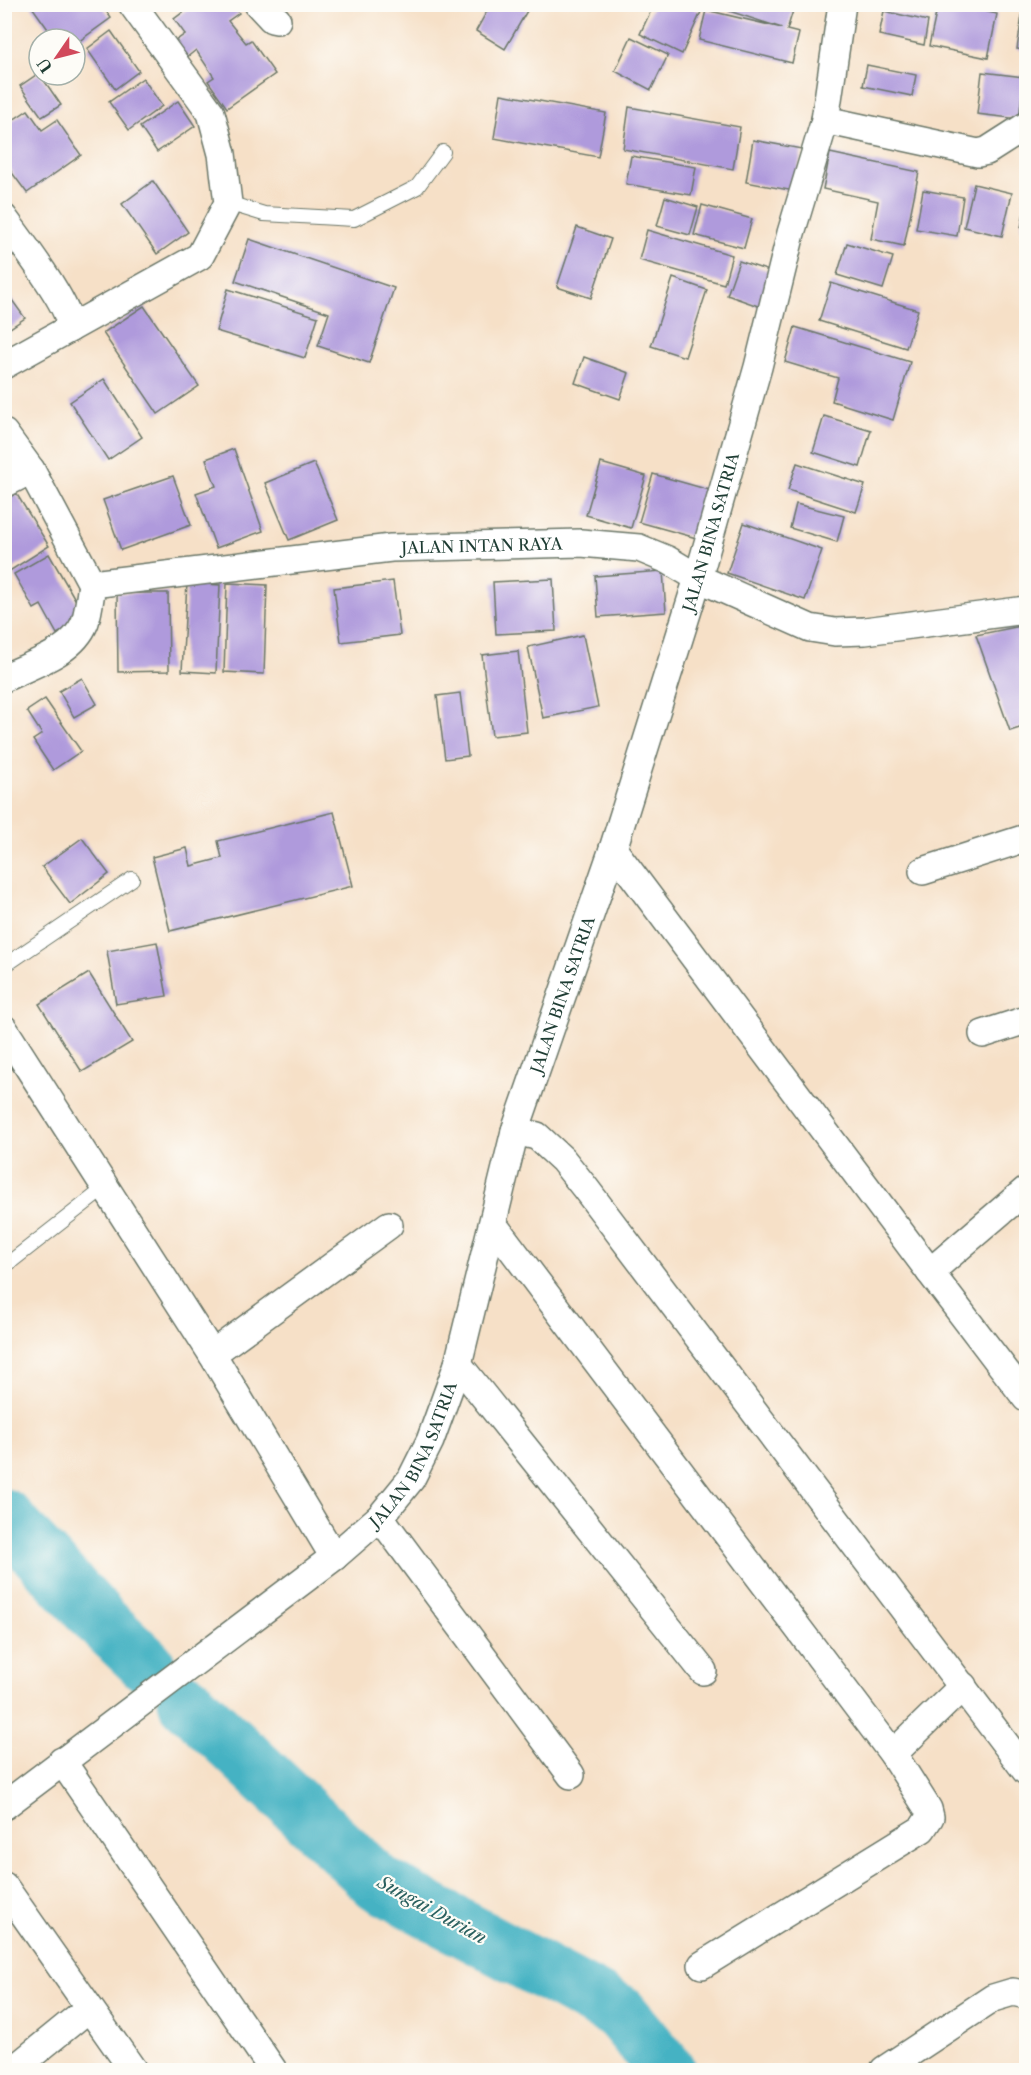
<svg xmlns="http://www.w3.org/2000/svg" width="1031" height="2075" font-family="'Libre Caslon Text',serif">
<rect width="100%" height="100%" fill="#fdfcf7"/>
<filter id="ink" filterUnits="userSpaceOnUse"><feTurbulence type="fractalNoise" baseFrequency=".0167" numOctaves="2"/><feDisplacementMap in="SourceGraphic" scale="12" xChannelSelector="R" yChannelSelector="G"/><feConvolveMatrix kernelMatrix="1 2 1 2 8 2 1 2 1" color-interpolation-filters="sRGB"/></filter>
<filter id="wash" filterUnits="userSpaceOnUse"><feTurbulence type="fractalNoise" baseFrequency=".008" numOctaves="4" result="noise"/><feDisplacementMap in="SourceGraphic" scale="24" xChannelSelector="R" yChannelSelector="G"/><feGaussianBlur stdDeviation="1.35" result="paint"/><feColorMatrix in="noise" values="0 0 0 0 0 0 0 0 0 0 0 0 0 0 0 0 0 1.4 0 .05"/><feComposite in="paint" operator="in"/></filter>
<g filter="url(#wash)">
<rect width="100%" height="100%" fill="#f6e0c7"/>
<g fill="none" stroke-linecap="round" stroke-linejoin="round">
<g stroke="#45b2c3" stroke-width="57">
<polyline points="4,1517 102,1622 147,1665"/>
<polyline points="186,1701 378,1883 619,2012 667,2070"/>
</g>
</g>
<g id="blocks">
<g fill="#af9adc">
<polygon points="30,4 101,4 111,18 75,44 75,39 55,39"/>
<polygon points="194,4 233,4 239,13 228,21 246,43 251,40 275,74 227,108 208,81 214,77 196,50 186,58 174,42 185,34 174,19"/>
<polygon points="491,4 531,4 505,49 476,31"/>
<polygon points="654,4 684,4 701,12 682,54 640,34"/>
<polygon points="731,4 795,4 787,30 799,33 792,63 699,40 706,10 782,28 729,11"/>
<polygon points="938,4 952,4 997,14 988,58 929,46"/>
<polygon points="1023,9 1026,9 1026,50 1017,49"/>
<polygon points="884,11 928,21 924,45 879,35"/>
<polygon points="111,31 139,71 115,89 87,49"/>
<polygon points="631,37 668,55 651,90 615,71"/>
<polygon points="867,65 916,75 912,96 863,86"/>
<polygon points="982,72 1024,77 1019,119 977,114"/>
<polygon points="39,73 61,105 42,117 20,86"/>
<polygon points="143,78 162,106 129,130 109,102"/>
<polygon points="501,94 606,113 598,157 494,138"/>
<polygon points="178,101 195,126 157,152 140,127"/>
<polygon points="629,107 740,127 733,169 623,149"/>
<polygon points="28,110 42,130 57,120 81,155 27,193 4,162 4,126"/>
<polygon points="753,140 802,149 794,191 746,182"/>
<polygon points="830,153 919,172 904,246 871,239 878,201 823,189"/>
<polygon points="631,156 696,167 691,195 626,184"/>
<polygon points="153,181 188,232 157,254 122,204"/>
<polygon points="974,184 1012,193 1002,236 964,227"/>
<polygon points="923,190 963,197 957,236 916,229"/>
<polygon points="665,197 698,207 690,235 657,226"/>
<polygon points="702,205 752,219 744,248 694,235"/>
<polygon points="1025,207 1026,207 1026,229 1021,228"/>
<polygon points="577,227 611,239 591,298 557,287"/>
<polygon points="647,230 732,255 724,284 639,260"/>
<polygon points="249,239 394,288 369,363 318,346 329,313 235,281"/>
<polygon points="847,243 893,257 883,289 837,275"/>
<polygon points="739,261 772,272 761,307 727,295"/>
<polygon points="673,278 707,290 685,357 651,346"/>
<polygon points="831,283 918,310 906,348 819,321"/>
<polygon points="4,289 25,318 4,332"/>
<polygon points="228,289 318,317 305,358 216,331"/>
<polygon points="144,306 199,386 158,414 103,333"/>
<polygon points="795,327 910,362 893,420 832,401 838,378 785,362"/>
<polygon points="584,357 629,373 620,399 575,383"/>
<polygon points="104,379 142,437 108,460 70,402"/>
<polygon points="824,416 871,430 860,467 813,452"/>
<polygon points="234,449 263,531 216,548 196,493 216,486 206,459"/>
<polygon points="314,463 338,520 289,540 265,483"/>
<polygon points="601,463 646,476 631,528 586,515"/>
<polygon points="797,463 865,485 856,512 788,490"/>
<polygon points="653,474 713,491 700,539 639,522"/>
<polygon points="173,476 191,525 121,550 103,500"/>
<polygon points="16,493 49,546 8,572 4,566 4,500"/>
<polygon points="796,504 844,516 837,542 790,528"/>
<polygon points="744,523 822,550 805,600 727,573"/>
<polygon points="49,554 86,618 57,634 41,605 34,609 14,574"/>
<polygon points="663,571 666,612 598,617 595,576"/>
<polygon points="553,579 556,631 496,634 493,582"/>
<polygon points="393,581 400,635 341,642 334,588"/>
<polygon points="187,583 220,585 216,673 182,671"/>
<polygon points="227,583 267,585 264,674 224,672"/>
<polygon points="117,593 168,593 169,671 118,672"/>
<polygon points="1026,625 1026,726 1010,731 976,635"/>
<polygon points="583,635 598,707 543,718 528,647"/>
<polygon points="518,651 527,732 492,736 482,655"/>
<polygon points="82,678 97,704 74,717 59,691"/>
<polygon points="460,693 468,756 445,759 437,696"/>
<polygon points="45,699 81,751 53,770 33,740 42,734 27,711"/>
<polygon points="334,812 353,886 170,931 152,857 187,848 191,866 222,858 218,841"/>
<polygon points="82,838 109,874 70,904 42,867"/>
<polygon points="157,942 167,996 116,1004 107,951"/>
<polygon points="89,973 132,1042 82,1072 39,1004"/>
</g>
</g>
</g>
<g filter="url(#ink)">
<use href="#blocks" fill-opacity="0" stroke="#6a7667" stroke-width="1.5"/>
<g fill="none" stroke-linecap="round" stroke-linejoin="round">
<g stroke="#6a7667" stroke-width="16">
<g id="service">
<polyline points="228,203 264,214 354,219 417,187 443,152"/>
<polyline points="4,966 132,879"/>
<polyline points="9,1263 106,1187"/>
</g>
</g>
<g stroke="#6a7667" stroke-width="30">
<g id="minor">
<polyline points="258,4 272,19 277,20"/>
<polyline points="825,120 978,153 987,151 1026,126"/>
<path d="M4 218C18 238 74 309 69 329"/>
<polyline points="4,365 200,256 228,203 222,154 211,113 132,4"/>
<polyline points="4,433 31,470 92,584"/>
<polyline points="4,484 31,470"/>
<path id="s1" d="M92 584 391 548 581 543 639 548 668 560 698 578 810 628 835 632 865 631 1026 610"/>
<path d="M4 678C32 664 73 653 85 622 89 610 90 596 92 584"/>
<polyline points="613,849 930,1272 1026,1398"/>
<polyline points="923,871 1026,838"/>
<polyline points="4,1029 212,1354 334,1557"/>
<polyline points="983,1034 1026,1020"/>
<polyline points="515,1131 537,1136 563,1160 586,1189 1026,1771"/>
<polyline points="493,1224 893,1754 928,1809 930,1817 922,1829 702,1965"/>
<polyline points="930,1272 1026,1190"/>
<polyline points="212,1354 389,1225"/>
<polyline points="458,1364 703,1671"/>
<polyline points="380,1517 571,1775"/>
<polyline points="893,1754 963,1686"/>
<polyline points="62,1761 273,2070"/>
<path id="s2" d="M4 1806 334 1557 380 1517 411 1479 430 1441 458 1364 515 1131 613 849 698 578 758 367 791 233 825 120 842 4"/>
<polyline points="4,1886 133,2070"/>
<polyline points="13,2070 89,2008"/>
<polyline points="884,2070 993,1998 1013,1992 1026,1995"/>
</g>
</g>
<use href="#service" stroke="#fff" stroke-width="14"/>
<use href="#minor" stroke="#fff" stroke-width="27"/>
</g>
</g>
<g text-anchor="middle" stroke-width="4.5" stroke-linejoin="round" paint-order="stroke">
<g font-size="16" fill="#1f3d34" stroke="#fdfcf7">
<text dy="6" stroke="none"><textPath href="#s2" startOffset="1518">JALAN BINA SATRIA</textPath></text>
<text dy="6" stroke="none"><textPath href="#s1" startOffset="392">JALAN INTAN RAYA</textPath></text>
<text dy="6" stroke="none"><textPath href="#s2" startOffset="1032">JALAN BINA SATRIA</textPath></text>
<text dy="6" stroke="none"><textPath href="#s2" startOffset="546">JALAN BINA SATRIA</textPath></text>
</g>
<g font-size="18" font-style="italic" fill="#2a605f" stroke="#fdfcf7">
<text transform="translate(432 1910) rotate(29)" y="6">Sungai Durian</text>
</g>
</g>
<rect width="1031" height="2075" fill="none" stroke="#fdfcf7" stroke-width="24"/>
<g transform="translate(57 57) rotate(235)"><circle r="28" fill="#fdfcf7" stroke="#a4b0a9" stroke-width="1.5"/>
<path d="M0-4.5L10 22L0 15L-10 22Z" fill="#d1495b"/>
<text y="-9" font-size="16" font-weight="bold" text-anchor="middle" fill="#1f3d34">U</text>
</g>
</svg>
